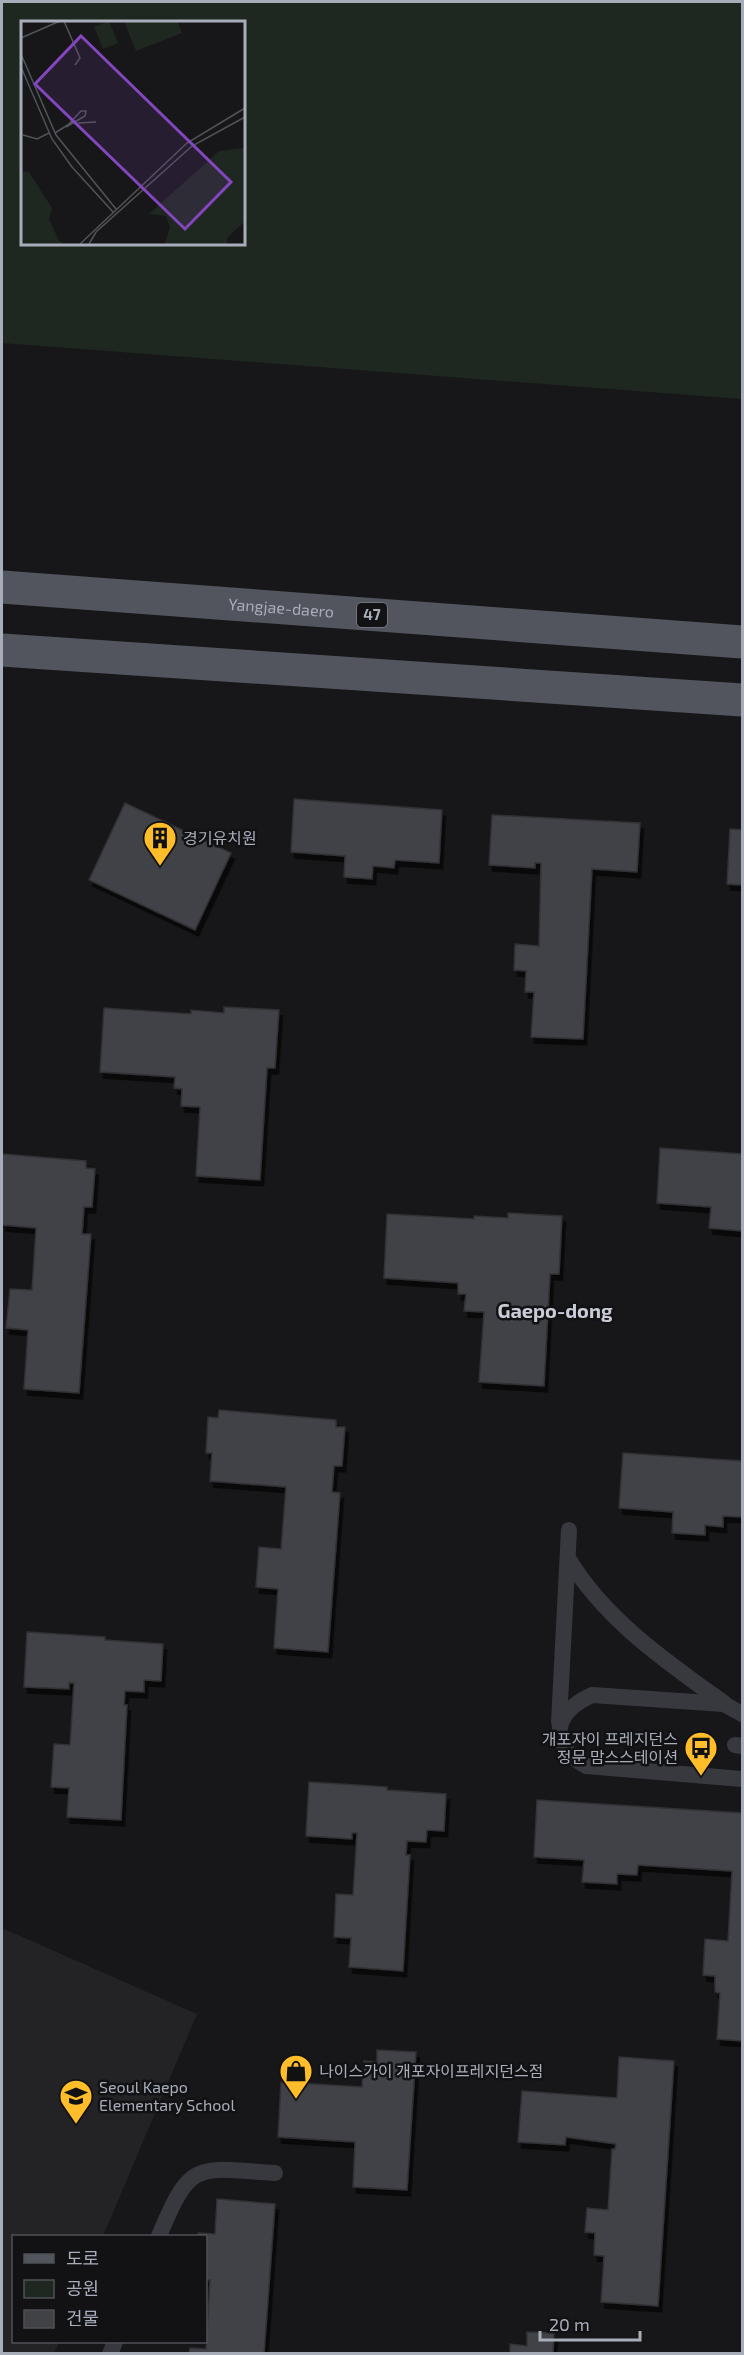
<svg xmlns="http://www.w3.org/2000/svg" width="744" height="2355" font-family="'Exo 2','Noto Sans KR',sans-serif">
<defs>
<filter id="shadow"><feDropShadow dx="3.5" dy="6" stdDeviation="0" flood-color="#0009"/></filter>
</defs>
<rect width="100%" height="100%" fill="#171719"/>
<polygon fill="#232326" points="2,1928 197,2014 103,2236 14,2236 14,2342 59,2342 54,2353 2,2353"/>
<path fill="#1e2820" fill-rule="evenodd" d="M2 2H742V399L2 343ZM22 22H243V243H22Z"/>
<g fill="#414246" stroke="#313135" stroke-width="1.5" filter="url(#shadow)">
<polygon points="294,799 442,810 439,863 395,860 394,868 373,866 372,879 344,877 345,856 291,852"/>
<polygon points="125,803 231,853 195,930 89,880"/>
<polygon points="492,815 640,823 637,872 592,869 583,1039 531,1037 534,992 525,992 526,971 514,970 515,944 539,946 541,863 535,863 535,868 489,865"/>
<polygon points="730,829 742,830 742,885 727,884"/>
<polygon points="224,1007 279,1010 275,1068 267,1068 260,1180 196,1176 200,1107 181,1106 182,1089 174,1088 175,1077 100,1072 104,1008 191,1014 191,1010 224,1013"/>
<polygon points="660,1148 742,1154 742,1231 709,1228 711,1207 657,1203"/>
<polygon points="2,1154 86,1161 86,1168 95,1169 92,1207 84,1207 82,1234 91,1234 79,1393 24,1389 28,1330 6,1328 10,1289 32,1290 36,1228 2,1225"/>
<polygon points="508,1213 562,1216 559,1274 550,1274 544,1386 479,1382 484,1312 464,1311 466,1294 458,1294 458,1283 384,1278 387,1214 474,1219 474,1216 508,1218"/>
<polygon points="219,1410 336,1420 336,1427 345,1427 342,1466 334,1466 332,1492 340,1493 328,1652 274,1648 278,1589 256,1587 259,1547 281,1549 286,1487 210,1481 212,1453 206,1453 208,1417 218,1418"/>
<polygon points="623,1453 742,1461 742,1517 723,1516 723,1527 705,1525 705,1535 672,1533 673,1512 619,1508"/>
<polygon points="27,1632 105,1637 105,1640 163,1644 161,1681 144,1680 144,1692 125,1691 124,1705 127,1705 121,1820 67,1817 69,1788 51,1787 54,1744 70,1745 74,1683 69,1683 69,1689 24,1687"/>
<polygon points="309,1782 387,1787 387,1790 446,1794 444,1831 427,1830 426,1842 407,1841 406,1855 410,1855 403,1971 349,1967 351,1938 334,1937 336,1894 353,1895 357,1833 352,1833 352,1839 306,1836"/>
<polygon points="537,1800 742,1813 742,2041 717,2039 720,1993 715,1992 715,1976 703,1975 705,1939 728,1941 732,1871 638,1865 637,1875 617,1874 617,1884 582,1882 584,1860 534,1857"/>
<polygon points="377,2050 416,2052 407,2190 353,2187 355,2142 278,2137 281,2082 362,2087 364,2061 377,2062"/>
<polygon points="619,2057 674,2061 658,2306 601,2302 604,2256 594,2255 595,2233 585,2232 587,2208 608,2210 612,2149 615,2149 616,2144 566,2137 565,2145 518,2142 522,2091 617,2098"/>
<polygon points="217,2199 275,2204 264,2354 189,2354 190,2348 206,2349 210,2280 206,2280 206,2236 198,2236 198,2233 215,2234"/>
<polygon points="527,2332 554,2333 553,2354 510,2354 510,2344 527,2346"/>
</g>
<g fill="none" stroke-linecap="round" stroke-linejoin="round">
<g stroke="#38383f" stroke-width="16">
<path d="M568 1558C604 1619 667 1662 724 1703"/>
<path d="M742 1714 724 1704 592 1695C553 1713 547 1744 586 1766L742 1779"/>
<polyline points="559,1722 569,1530"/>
<polyline points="735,1745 742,1746"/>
<path d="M159 2236C191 2159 196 2168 275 2173"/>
<polyline points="110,2354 115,2342"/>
</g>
<g stroke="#53555e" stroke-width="33">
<path id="s1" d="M2 587 742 642"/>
<polyline points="2,650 742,700"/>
</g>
</g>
<defs>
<g id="building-pin" transform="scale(1.725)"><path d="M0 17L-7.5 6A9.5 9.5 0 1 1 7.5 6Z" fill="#ffbe29" stroke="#121214"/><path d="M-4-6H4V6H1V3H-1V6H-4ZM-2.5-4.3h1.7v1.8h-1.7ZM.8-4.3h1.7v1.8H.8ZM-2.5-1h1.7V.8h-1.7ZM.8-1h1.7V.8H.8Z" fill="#111"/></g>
<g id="bus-pin" transform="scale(1.725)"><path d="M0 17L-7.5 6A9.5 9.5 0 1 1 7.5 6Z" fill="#ffbe29" stroke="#121214"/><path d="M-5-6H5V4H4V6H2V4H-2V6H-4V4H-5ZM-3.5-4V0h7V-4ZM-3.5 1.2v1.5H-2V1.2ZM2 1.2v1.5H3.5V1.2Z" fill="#111"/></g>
<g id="shop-pin" transform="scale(1.725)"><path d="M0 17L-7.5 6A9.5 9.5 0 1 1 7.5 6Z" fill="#ffbe29" stroke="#121214"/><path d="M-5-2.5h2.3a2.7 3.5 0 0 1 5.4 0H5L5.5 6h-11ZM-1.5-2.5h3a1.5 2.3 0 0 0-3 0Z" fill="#111"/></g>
<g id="school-pin" transform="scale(1.725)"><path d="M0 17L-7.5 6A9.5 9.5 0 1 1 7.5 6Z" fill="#ffbe29" stroke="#121214"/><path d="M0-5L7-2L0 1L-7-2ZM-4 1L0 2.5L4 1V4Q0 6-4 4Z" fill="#111"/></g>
</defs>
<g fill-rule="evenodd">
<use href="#building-pin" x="160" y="838"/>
<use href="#bus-pin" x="701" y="1748"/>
<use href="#shop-pin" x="296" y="2071"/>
<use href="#school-pin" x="76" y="2096"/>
</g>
<g text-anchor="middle" stroke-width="5" stroke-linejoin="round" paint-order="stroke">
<rect fill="#121214" stroke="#7b7e88" stroke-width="1.5" x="357" y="603" width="30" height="24" rx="4.5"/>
<g font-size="15" font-weight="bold" fill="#a8adba">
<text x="372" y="620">47</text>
</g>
<g font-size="16" fill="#a8adba" stroke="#121214">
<text dy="6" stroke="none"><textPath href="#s1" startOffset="280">Yangjae-daero</textPath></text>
</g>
<g font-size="16" fill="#a8adba" stroke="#121214" text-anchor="start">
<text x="183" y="844">경기유치원</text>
<text x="678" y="1745" text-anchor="end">개포자이 프레지던스<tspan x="678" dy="18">정문 맘스스테이션</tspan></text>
<text x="319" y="2077">나이스가이 개포자이프레지던스점</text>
<text x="99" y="2093">Seoul Kaepo<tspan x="99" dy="18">Elementary School</tspan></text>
</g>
<g font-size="20" font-weight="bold" fill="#c9ccd6" stroke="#121214">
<text x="555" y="1318">Gaepo-dong</text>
</g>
</g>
<g transform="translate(21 21)">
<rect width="224" height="224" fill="#171719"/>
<path d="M88 0 97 22 82 28 73 6ZM103 0H156L161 12 115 30ZM224 127 223 201 206 217V223H144L149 206 145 195 128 193 198 130ZM0 150 8 151 31 187 28 198 38 220 44 223H0Z" fill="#1e2820"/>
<path fill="none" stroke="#515359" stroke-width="1.5" d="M43 0 59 37 54 44M0 17 39 0M0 33 35 114 95 188M0 46 31 118 51 146 93 192M60 90H65L64 95 45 106ZM57 102 75 101M34 112 53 100M2 114 16 118 28 112M59 223 166 122 224 87M68 223 75 211 171 125 224 96"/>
<path fill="#8446be" fill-opacity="0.15" stroke="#8446be" stroke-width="3" d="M60 15 210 161 164 208 14 63Z"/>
<rect width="224" height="224" fill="none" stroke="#a8adba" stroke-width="3"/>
</g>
<rect width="744" height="2355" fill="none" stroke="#a8adba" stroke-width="6"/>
<rect x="12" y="2235" width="195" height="108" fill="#121214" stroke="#4e5056" stroke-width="1.5"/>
<rect x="24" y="2254" width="30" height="9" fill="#53555e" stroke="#4e5056" stroke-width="1.5"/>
<text x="66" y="2265" font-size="18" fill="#a8adba">도로</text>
<rect x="24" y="2280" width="30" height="18" fill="#1e2820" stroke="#4e5056" stroke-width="1.5"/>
<text x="66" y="2295" font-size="18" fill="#a8adba">공원</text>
<rect x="24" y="2310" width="30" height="18" fill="#414246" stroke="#4e5056" stroke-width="1.5"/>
<text x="66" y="2325" font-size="18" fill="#a8adba">건물</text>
<path d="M540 2331v9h100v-9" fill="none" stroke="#a8adba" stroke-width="3"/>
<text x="549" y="2331" font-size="18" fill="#a8adba" stroke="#121214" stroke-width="4.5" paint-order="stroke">20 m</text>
</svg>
